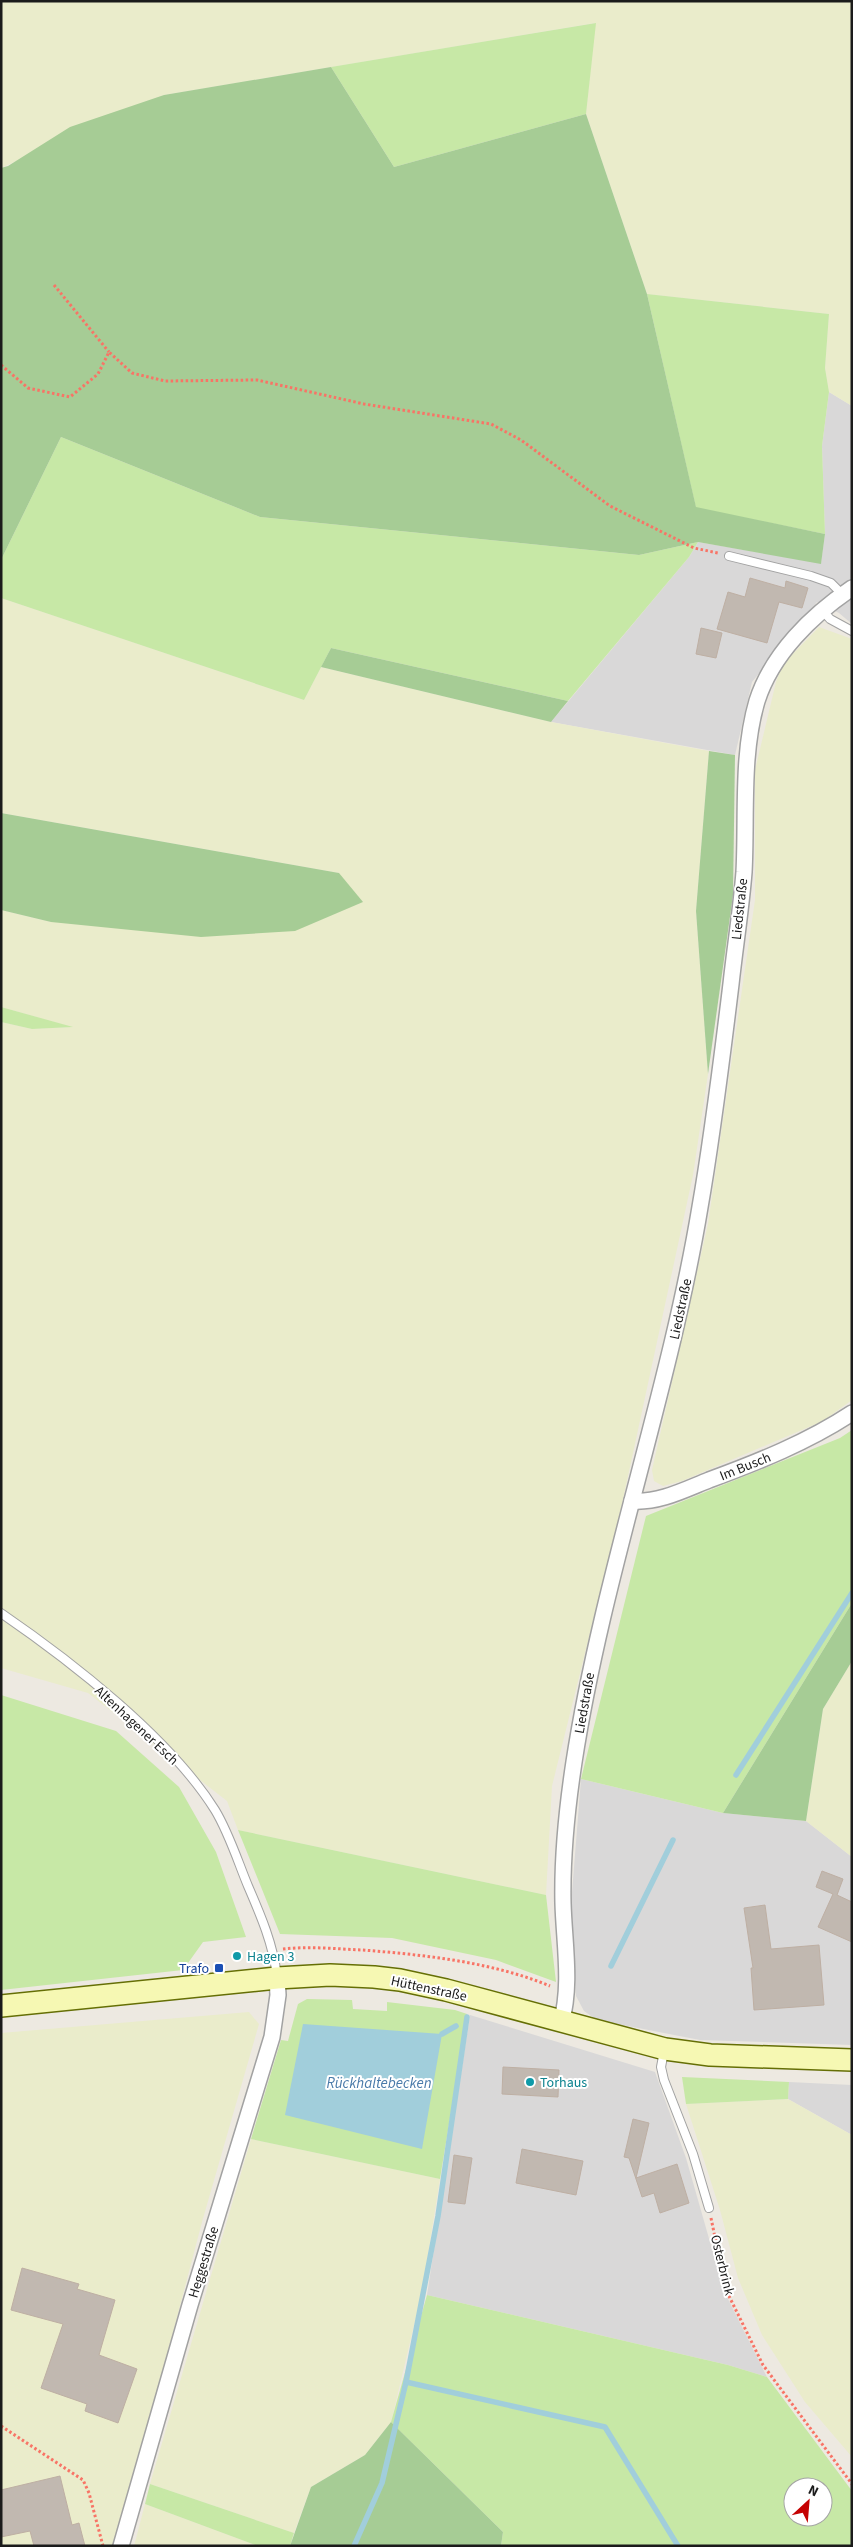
<svg xmlns="http://www.w3.org/2000/svg" width="853" height="2547" font-family="'Source Sans 3',sans-serif">
<rect width="100%" height="100%" fill="#ede9e1"/>
<g fill="#d9d8d8">
<polygon points="829,392 852,406 852,624 839,613 817,602 752,682 735,755 551,722 689,557 698,542 821,563 825,534 822,446"/>
<polygon points="581,1779 723,1813 806,1821 852,1857 852,2045 700,2040 597,2020 584,2011 576,1996 571,1905"/>
<polygon points="470,2015 655,2072 686,2158 724,2291 767,2377 728,2365 427,2295"/>
<polygon points="789,2082 852,2085 852,2135 788,2099"/>
</g>
<g fill="#eaeccb">
<polygon points="1,1 852,1 852,406 829,392 825,368 829,314 647,294 586,114 595,23 164,95 1,168"/>
<polygon points="1,598 304,700 321,667 551,722 709,751 696,911 708,1074 693,1175 622,1504 552,1786 546,1895 238,1830 227,1801 88,1693 1,1668 1,1022 32,1029 71,1027 1,1007 1,910 51,922 339,873 1,813"/>
<polygon points="819,627 852,639 852,1400 823,1421 682,1481 663,1486 654,1481 652,1470 708,1224 755,900 755,770 776,682 783,664"/>
<polygon points="852,1661 852,1857 806,1821 823,1709"/>
<polygon points="249,2012 259,2024 202,2222 117,2546 1,2546 1,2033"/>
<polygon points="788,2099 852,2135 852,2457 805,2402 762,2335 738,2278 720,2210 686,2104"/>
<polygon points="251,2139 440,2179 422,2292 391,2422 365,2455 311,2487 294,2533 150,2484"/>
<polygon points="145,2504 258,2546 134,2546"/>
</g>
<g fill="#c7e8a6" fill-rule="evenodd">
<polygon points="596,23 586,114 394,167 331,67"/>
<polygon points="647,294 829,314 825,368 829,392 822,446 825,534 696,508"/>
<polygon points="61,437 260,517 639,555 698,542 689,557 568,701 331,648 304,700 1,598 1,560"/>
<polygon points="1,1007 73,1027 32,1029 1,1022"/>
<polygon points="852,1430 852,1603 723,1813 581,1779 646,1516 840,1438"/>
<polygon points="1,1695 116,1731 179,1787 216,1852 246,1937 203,1942 183,1970 1,1990"/>
<polygon points="238,1830 546,1895 556,1982 496,1960 392,1938 280,1934"/>
<polygon points="307,1999 352,2000 353,2009 387,2011 387,2002 455,2010 467,2014 440,2179 251,2139 281,2040 288,2041 298,2004"/>
<polygon points="682,2077 789,2082 788,2099 686,2104"/>
<path d="M427 2295 728 2365 767 2377 852 2491V2546H501L503 2532 391 2422ZM793 2487H823V2517H793Z"/>
<polygon points="150,2484 294,2533 290,2546 258,2546 145,2504"/>
</g>
<g fill="#a6cc95">
<polygon points="331,67 394,167 586,114 647,294 696,507 825,534 821,564 698,542 639,555 260,517 61,437 1,560 1,168 8,166 70,127 164,95"/>
<polygon points="331,648 568,701 551,722 321,667"/>
<polygon points="709,751 735,755 733,895 708,1074 696,911"/>
<polygon points="1,813 339,873 363,902 295,931 201,937 51,922 1,910"/>
<polygon points="852,1603 852,1661 823,1709 806,1821 723,1813"/>
<polygon points="391,2422 503,2532 501,2546 290,2546 311,2487 365,2455"/>
</g>
<polygon fill="#a1cedb" points="303,2024 442,2034 422,2149 285,2115"/>
<g fill="none" stroke-linecap="round" stroke-linejoin="round">
<g stroke="#a1cedb" stroke-width="5.5">
<polyline points="736,1775 852,1593"/>
<polyline points="611,1966 673,1840"/>
<polyline points="442,2034 456,2026"/>
<polyline points="406,2382 605,2427 678,2546"/>
<polyline points="354,2546 382,2483 406,2382 438,2216 467,2017"/>
</g>
</g>
<g fill="#c1b8b0" stroke="#beafa3">
<polygon points="750,578 785,588 786,581 808,588 802,608 779,602 767,643 717,629 728,592 745,597"/>
<polygon points="701,628 722,633 716,658 696,654"/>
<polygon points="822,1871 843,1879 837,1895 852,1902 852,1942 818,1927 833,1894 816,1887"/>
<polygon points="765,1905 771,1949 819,1945 824,2005 754,2010 751,1968 753,1968 744,1908"/>
<polygon points="503,2067 559,2070 558,2097 502,2094"/>
<polygon points="633,2119 649,2123 636,2178 677,2164 689,2203 660,2213 654,2193 642,2197 629,2158 624,2157"/>
<polygon points="522,2149 583,2161 576,2195 516,2183"/>
<polygon points="454,2155 472,2158 465,2204 448,2202"/>
<polygon points="22,2268 79,2284 77,2289 115,2300 99,2355 137,2369 118,2423 85,2411 87,2404 41,2388 63,2324 11,2310"/>
<polygon points="60,2476 72,2525 79,2523 85,2546 34,2546 30,2531 1,2537 1,2490"/>
</g>
<g fill="none" stroke-linecap="round" stroke-linejoin="round">
<g stroke="#a2a2a2" stroke-width="10">
<g id="service">
<polyline points="729,556 811,576 831,583 842,594"/>
<polyline points="823,611 830,619 852,631"/>
<path d="M1 1613C71 1661 170 1738 215 1810 229 1833 238 1862 248 1886 261 1916 273 1944 277 1976"/>
<polyline points="664,2051 661,2067 664,2080 693,2154 709,2208"/>
</g>
</g>
<g stroke="#a2a2a2" stroke-width="18">
<g id="minor">
<path d="M632 1501C659 1503 684 1490 709 1480 758 1462 808 1442 852 1413"/>
<path d="M561 2023C572 1985 564 1942 563 1903 562 1856 567 1808 574 1762 603 1574 669 1394 700 1207 713 1133 722 1058 731 984 735 947 741 910 744 872 747 816 741 755 757 701 772 654 812 615 852 588"/>
<polyline points="121,2546 190,2305 272,2037 278,1995 277,1978"/>
</g>
</g>
<g stroke="#656f05" stroke-width="24">
<polyline id="secondary" points="1,2006 277,1978 330,1975 374,1977 400,1980 446,1990 665,2049 710,2055 852,2060"/>
</g>
<g stroke="#f87466" stroke-width="3" stroke-dasharray="2.5 2.5" stroke-linecap="butt">
<polyline points="54,285 109,352"/>
<polyline points="1,365 28,388 70,397 98,374 109,352 132,373 165,381 257,380 364,404 491,424 521,440 610,506 694,548 718,553"/>
<path d="M283 1949C309 1946 337 1949 363 1950 425 1955 492 1962 550 1986"/>
<polyline points="711,2218 726,2290 763,2365 852,2484"/>
<polyline points="1,2426 83,2480 89,2493 103,2546"/>
</g>
<use href="#service" stroke="#fff" stroke-width="8"/>
<use href="#minor" stroke="#fff" stroke-width="15"/>
<use href="#secondary" stroke="#f6f8b3" stroke-width="21"/>
</g>
<g fill="#0f9aa8" stroke="#fff" stroke-width="2">
<circle cx="237" cy="1956" r="5"/>
<circle cx="530" cy="2082" r="5"/>
</g>
<rect fill="#1a4fb4" stroke="#fff" stroke-width="2" x="214" y="1963" width="10" height="10" rx="2.5"/>
<g text-anchor="middle" stroke-width="4" stroke-linejoin="round" paint-order="stroke">
<g font-size="14" fill="#1b1b1b" stroke="#fff">
<text transform="translate(739 909) rotate(-84)" y="5">Liedstraße</text>
<text transform="translate(680 1309) rotate(-78)" y="5">Liedstraße</text>
<text transform="translate(745 1466) rotate(-22)" y="5">Im Busch</text>
<text transform="translate(584 1703) rotate(-80)" y="5">Liedstraße</text>
<text transform="translate(137 1725) rotate(43)" y="5">Altenhagener Esch</text>
<text transform="translate(429 1988) rotate(12)" y="5">Hüttenstraße</text>
<text transform="translate(203 2262) rotate(-73)" y="5">Heggestraße</text>
<text transform="translate(723 2265) rotate(76)" y="5">Osterbrink</text>
</g>
<g font-size="14" fill="#0d838f" stroke="#fff" text-anchor="start">
<text x="247" y="1961">Hagen 3</text>
<text x="540" y="2087">Torhaus</text>
</g>
<g font-size="14" fill="#164399" stroke="#fff" text-anchor="end">
<text x="209" y="1973">Trafo</text>
</g>
<g font-size="15" font-style="italic" fill="#497aa9" stroke="#fff">
<text x="379" y="2088">Rückhaltebecken</text>
</g>
</g>
<rect width="853" height="2547" fill="none" stroke="#1b1b1b" stroke-width="5"/>
<g transform="translate(808 2502) rotate(26)"><circle r="24" fill="#ffffff" stroke="#a4a4a4"/>
<path d="M0-4L9 19L0 12L-9 19Z" fill="#c50203"/>
<text y="-8" font-size="14" font-weight="bold" text-anchor="middle" fill="#1b1b1b">N</text>
</g>
</svg>
